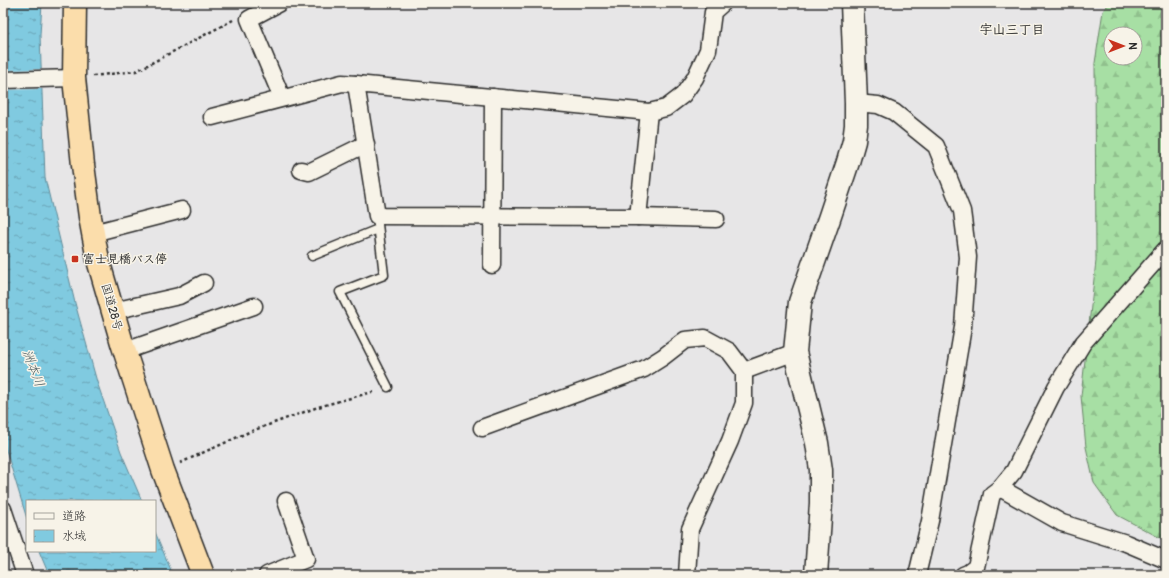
<svg xmlns="http://www.w3.org/2000/svg" width="1169" height="578" font-family="Pangolin,'Klee One',sans-serif">
<defs>
<pattern id="forest-firs" width="22" height="20" patternUnits="userSpaceOnUse"><rect width="22" height="20" fill="#a7dfa4"/><path d="M5 1l3.5 6h-7zM16 11l3.5 6h-7z" fill="#90c08d"/></pattern>
<pattern id="water-ripples" width="26" height="14" patternUnits="userSpaceOnUse"><rect width="26" height="14" fill="#80cae0"/><path d="M2 4q2-2 4 0t4 0M15 11q2-2 4 0t4 0" fill="none" stroke="#69a4b6"/></pattern>
</defs>
<rect width="100%" height="100%" fill="#e7e6e7"/>
<filter id="ink" filterUnits="userSpaceOnUse"><feTurbulence type="fractalNoise" baseFrequency=".025" numOctaves="2"/><feDisplacementMap in="SourceGraphic" scale="8" xChannelSelector="R" yChannelSelector="G"/><feConvolveMatrix kernelMatrix="1 2 1 2 8 2 1 2 1" color-interpolation-filters="sRGB"/></filter>
<g filter="url(#ink)">
<path fill="url(#forest-firs)" stroke="#698568" fill-rule="evenodd" d="M1109 3H1166V541L1117 515 1094 483 1086 447 1081 396 1096 261 1095 63 1103 11ZM1111 34H1135V58H1111Z"/>
<g fill="url(#water-ripples)" stroke="#5e8a98">
<polygon points="3,3 42,3 40,35 45,178 75,303 97,382 121,452 142,501 27,501 27,519 3,440"/>
<polygon points="155,532 173,575 49,575 39,551 155,551"/>
</g>
<polygon fill="#e7e6e7" points="43,69 43,89 3,90 3,70"/>
<g fill="none" stroke-linecap="round" stroke-linejoin="round">
<g stroke="#2b2b2b" stroke-width="11">
<g id="lane">
<polyline points="377,216 384,275 340,292 388,387"/>
<polyline points="312,256 378,229"/>
</g>
</g>
<g stroke="#2b2b2b" stroke-width="19">
<g id="street">
<polyline points="279,3 249,19 282,98"/>
<polyline points="3,80 74,78"/>
<polyline points="856,103 878,105 894,112 936,146 962,211 968,257 963,327 930,521 917,575"/>
<polyline points="212,117 342,83 356,84"/>
<polyline points="301,170 309,172 366,144"/>
<polyline points="638,217 649,112"/>
<polyline points="716,219 638,217 377,216 356,84 649,112 666,108 683,95 695,78 708,50 713,12 723,3"/>
<polyline points="93,233 182,210"/>
<polyline points="492,265 493,97"/>
<polyline points="113,311 179,296 204,283"/>
<polyline points="125,351 254,306"/>
<polyline points="744,371 795,352"/>
<polyline points="482,428 644,369 663,357 685,340 705,338 729,351 744,371 744,403 730,441 690,529 687,575"/>
<polyline points="1000,488 1062,523 1126,543 1166,560"/>
<polyline points="3,509 25,575"/>
<polyline points="267,575 306,559 286,501"/>
<polyline points="963,575 968,573 976,567 992,494 1000,488 1014,471 1056,387 1083,343 1166,249"/>
</g>
</g>
<g stroke="#2b2b2b" stroke-width="25">
<polyline id="secondary" points="816,575 821,503 821,470 817,443 795,352 800,302 830,216 848,162 854,141 856,125 856,103 852,3"/>
</g>
<g stroke="#2b2b2b" stroke-width="25">
<polyline id="highway" points="75,3 74,78 83,165 90,217 98,260 122,343 163,470 203,575"/>
</g>
<g stroke="#2b2b2b" stroke-width="2.5" stroke-dasharray="3 3" stroke-linecap="butt">
<polyline points="93,76 136,71 142,68 233,20"/>
<polyline points="180,463 249,432 318,407 376,391"/>
</g>
<use href="#lane" stroke="#f7f3e8" stroke-width="8"/>
<use href="#street" stroke="#f7f3e8" stroke-width="16"/>
<use href="#secondary" stroke="#f7f3e8" stroke-width="22"/>
<use href="#highway" stroke="#fbddab" stroke-width="22"/>
</g>
</g>
<rect fill="#c8321e" stroke="#f7f3e8" stroke-width="1.5" x="71" y="255" width="8" height="8" rx="2"/>
<g text-anchor="middle" stroke-width="3" stroke-linejoin="round" paint-order="stroke">
<g font-size="12" font-weight="bold" fill="#2b2b2b" stroke="#f7f3e8" text-anchor="start">
<text x="83" y="263">富士見橋バス停</text>
</g>
<g font-size="12" fill="#2b2b2b" stroke="#f7f3e8">
<text transform="translate(112 307) rotate(74)" y="4">国道28号</text>
</g>
<g font-size="13" font-weight="bold" fill="#2b2b2b" stroke="#f7f3e8">
<text x="1012" y="34">宇山三丁目</text>
</g>
<g font-size="13" font-style="italic" fill="#405358" stroke="#f7f3e8">
<text transform="translate(34 368) rotate(69)" y="5">洲本川</text>
</g>
</g>
<rect width="1169" height="578" fill="none" stroke="#f7f3e8" stroke-width="16"/>
<rect x="8" y="8" width="1153" height="562" fill="none" stroke="#2b2b2b" stroke-width="1.5" filter="url(#ink)"/>
<rect x="26" y="500" width="130" height="52" fill="#f7f3e8" stroke="#a5a39c"/>
<rect x="34" y="513" width="20" height="6" fill="#f7f3e8" stroke="#a5a39c"/>
<text x="62" y="520" font-size="12" fill="#2b2b2b">道路</text>
<rect x="34" y="530" width="20" height="12" fill="url(#water-ripples)" stroke="#a5a39c"/>
<text x="62" y="540" font-size="12" fill="#2b2b2b">水域</text>
<g transform="translate(1123 46) rotate(90)"><circle r="19" fill="#f7f3e8" stroke="#a5a39c"/>
<path d="M0-3L7 15L0 10L-7 15Z" fill="#c8321e"/>
<text y="-6" font-size="11" font-weight="bold" text-anchor="middle" fill="#2b2b2b">N</text>
</g>
</svg>
